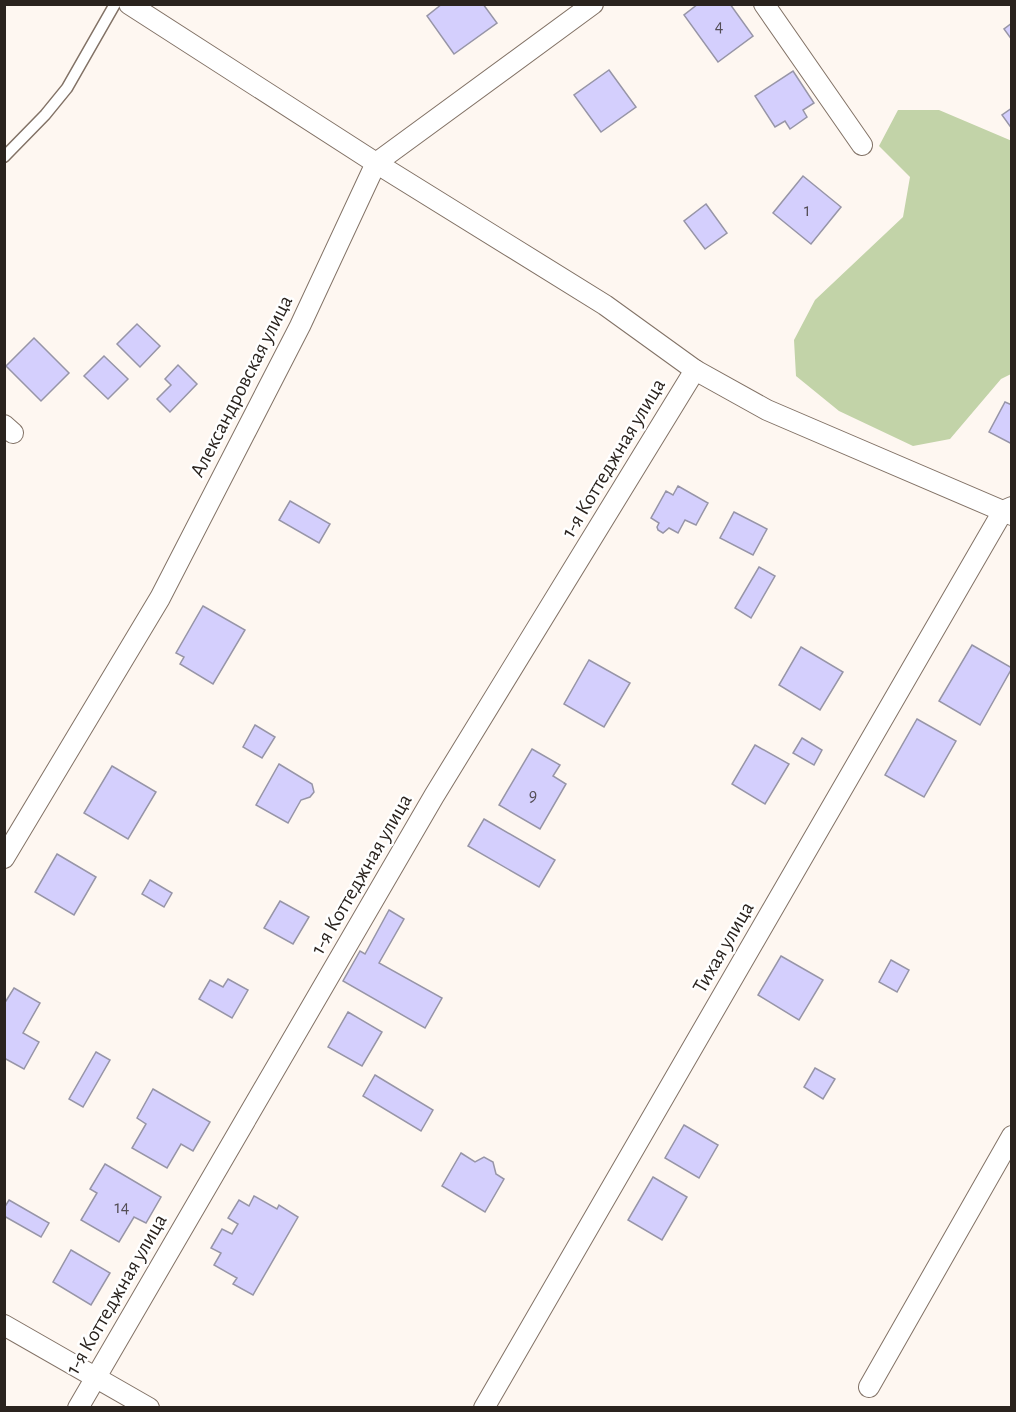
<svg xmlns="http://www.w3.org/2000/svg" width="1016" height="1412" font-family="'Alegreya Sans',sans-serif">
<rect width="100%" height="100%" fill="#fef7f1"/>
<polygon fill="#c2d3a8" points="898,110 939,110 1012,141 1011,374 1001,379 950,439 913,446 839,411 796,376 794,340 815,300 903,217 910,177 879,146"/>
<g fill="#d4cffd" stroke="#9795a7" stroke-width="1.5">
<polygon points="442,4 483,4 497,23 454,54 427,16"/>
<polygon points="698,4 730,4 753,36 718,62 684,15"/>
<polygon points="1012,23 1012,40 1004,29"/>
<polygon points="609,70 636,107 601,132 574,95"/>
<polygon points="793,71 814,103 803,110 807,117 790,129 785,121 775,127 755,96"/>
<polygon points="1012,108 1012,129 1002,115"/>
<polygon points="803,176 841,207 811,244 773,213"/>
<polygon points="706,204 727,233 705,249 684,221"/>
<polygon points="137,324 160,346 140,367 117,344"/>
<polygon points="34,338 69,373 41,401 6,366"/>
<polygon points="104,356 128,379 108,399 84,376"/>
<polygon points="178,365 197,384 170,412 157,399 171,385 165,379"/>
<polygon points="1005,402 1012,405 1012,444 989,432"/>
<polygon points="678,486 708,503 696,525 685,520 678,533 669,528 663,533 658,530 657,527 659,523 651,518 666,491 673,495"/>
<polygon points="290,501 330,524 319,543 279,520"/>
<polygon points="734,512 767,529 753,555 720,538"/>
<polygon points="759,567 775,576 751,618 735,608"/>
<polygon points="203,606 245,630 213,684 180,664 184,657 176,653"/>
<polygon points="972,645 1012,668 980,725 939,701"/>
<polygon points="801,647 843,672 820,710 779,685"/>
<polygon points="589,660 630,683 604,727 564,704"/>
<polygon points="917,719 956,741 924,797 885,775"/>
<polygon points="255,725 275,737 262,758 243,747"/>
<polygon points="802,738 822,750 814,765 793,753"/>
<polygon points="755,745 789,764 765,804 732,784"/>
<polygon points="532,749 560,765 553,776 566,784 540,829 499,805"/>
<polygon points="279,764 312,784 314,792 310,797 301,800 288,823 256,805"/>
<polygon points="112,766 156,792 128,839 84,813"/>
<polygon points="484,819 555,860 539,887 468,846"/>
<polygon points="57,854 96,877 74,915 35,892"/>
<polygon points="150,880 172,893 164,907 142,894"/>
<polygon points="280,901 309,917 293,944 264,928"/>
<polygon points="389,910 404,919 379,963 442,998 425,1028 343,981 360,951 365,954"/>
<polygon points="781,956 823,980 799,1020 758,995"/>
<polygon points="891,960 909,970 897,992 879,982"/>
<polygon points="228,979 248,990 232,1018 199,999 210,980 223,987"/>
<polygon points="14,988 40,1003 23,1033 39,1042 24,1069 4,1058 4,1004"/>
<polygon points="348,1012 382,1032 362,1066 328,1047"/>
<polygon points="96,1052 110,1060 83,1107 69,1099"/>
<polygon points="815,1068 835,1079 823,1099 804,1087"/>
<polygon points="375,1075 433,1110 421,1131 363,1096"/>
<polygon points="153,1089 210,1122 193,1151 181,1144 167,1168 132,1148 146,1124 137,1118"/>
<polygon points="684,1125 718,1145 699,1178 665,1158"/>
<polygon points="461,1153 475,1162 484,1157 493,1162 496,1174 504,1179 485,1212 442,1186"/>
<polygon points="105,1164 161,1197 146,1223 134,1217 119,1242 81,1220 97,1193 90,1189"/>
<polygon points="653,1177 687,1197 662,1240 628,1220"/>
<polygon points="254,1196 277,1209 279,1205 298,1217 253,1295 233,1284 237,1278 214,1265 221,1253 211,1248 222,1229 232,1234 238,1224 228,1218 239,1200 249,1206"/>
<polygon points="9,1200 49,1223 41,1237 4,1216 4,1208"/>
<polygon points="71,1250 110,1273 91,1305 53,1282"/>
</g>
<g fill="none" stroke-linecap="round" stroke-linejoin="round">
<g stroke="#827266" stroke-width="13">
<polyline id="service" points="4,157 45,115 67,88 115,4"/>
</g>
<g stroke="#827266" stroke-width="22">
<g id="minor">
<polyline points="129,4 376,163 605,305 695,370 767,410 1012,515"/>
<polyline points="764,4 862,145"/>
<polyline points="4,425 13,433"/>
<polyline points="4,858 160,598 300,326 376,163 593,4"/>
<polyline points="4,1325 149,1408"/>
<polyline points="869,1387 1012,1136"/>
<polyline points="78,1408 434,796 695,370"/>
<polyline points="484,1408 1003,511 1012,507"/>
</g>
</g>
<use href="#service" stroke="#fff" stroke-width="10"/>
<use href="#minor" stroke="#fff" stroke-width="20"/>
</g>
<g text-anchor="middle" stroke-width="5" stroke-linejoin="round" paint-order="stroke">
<g font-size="18" fill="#544e56">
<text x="719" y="32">4</text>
<text x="807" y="216">1</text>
<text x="533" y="801">9</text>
<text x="122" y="1213">14</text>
</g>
<g font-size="21" fill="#2a231e" stroke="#fff">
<text transform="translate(241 386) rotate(-63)" y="7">Александровская улица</text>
<text transform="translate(613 458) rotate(-59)" y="7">1-я Коттеджная улица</text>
<text transform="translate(361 874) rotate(-60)" y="7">1-я Коттеджная улица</text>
<text transform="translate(723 947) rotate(-60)" y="7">Тихая улица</text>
<text transform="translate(116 1294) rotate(-60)" y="7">1-я Коттеджная улица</text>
</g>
</g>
<rect width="1016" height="1412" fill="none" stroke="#2a231e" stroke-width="12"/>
</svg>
